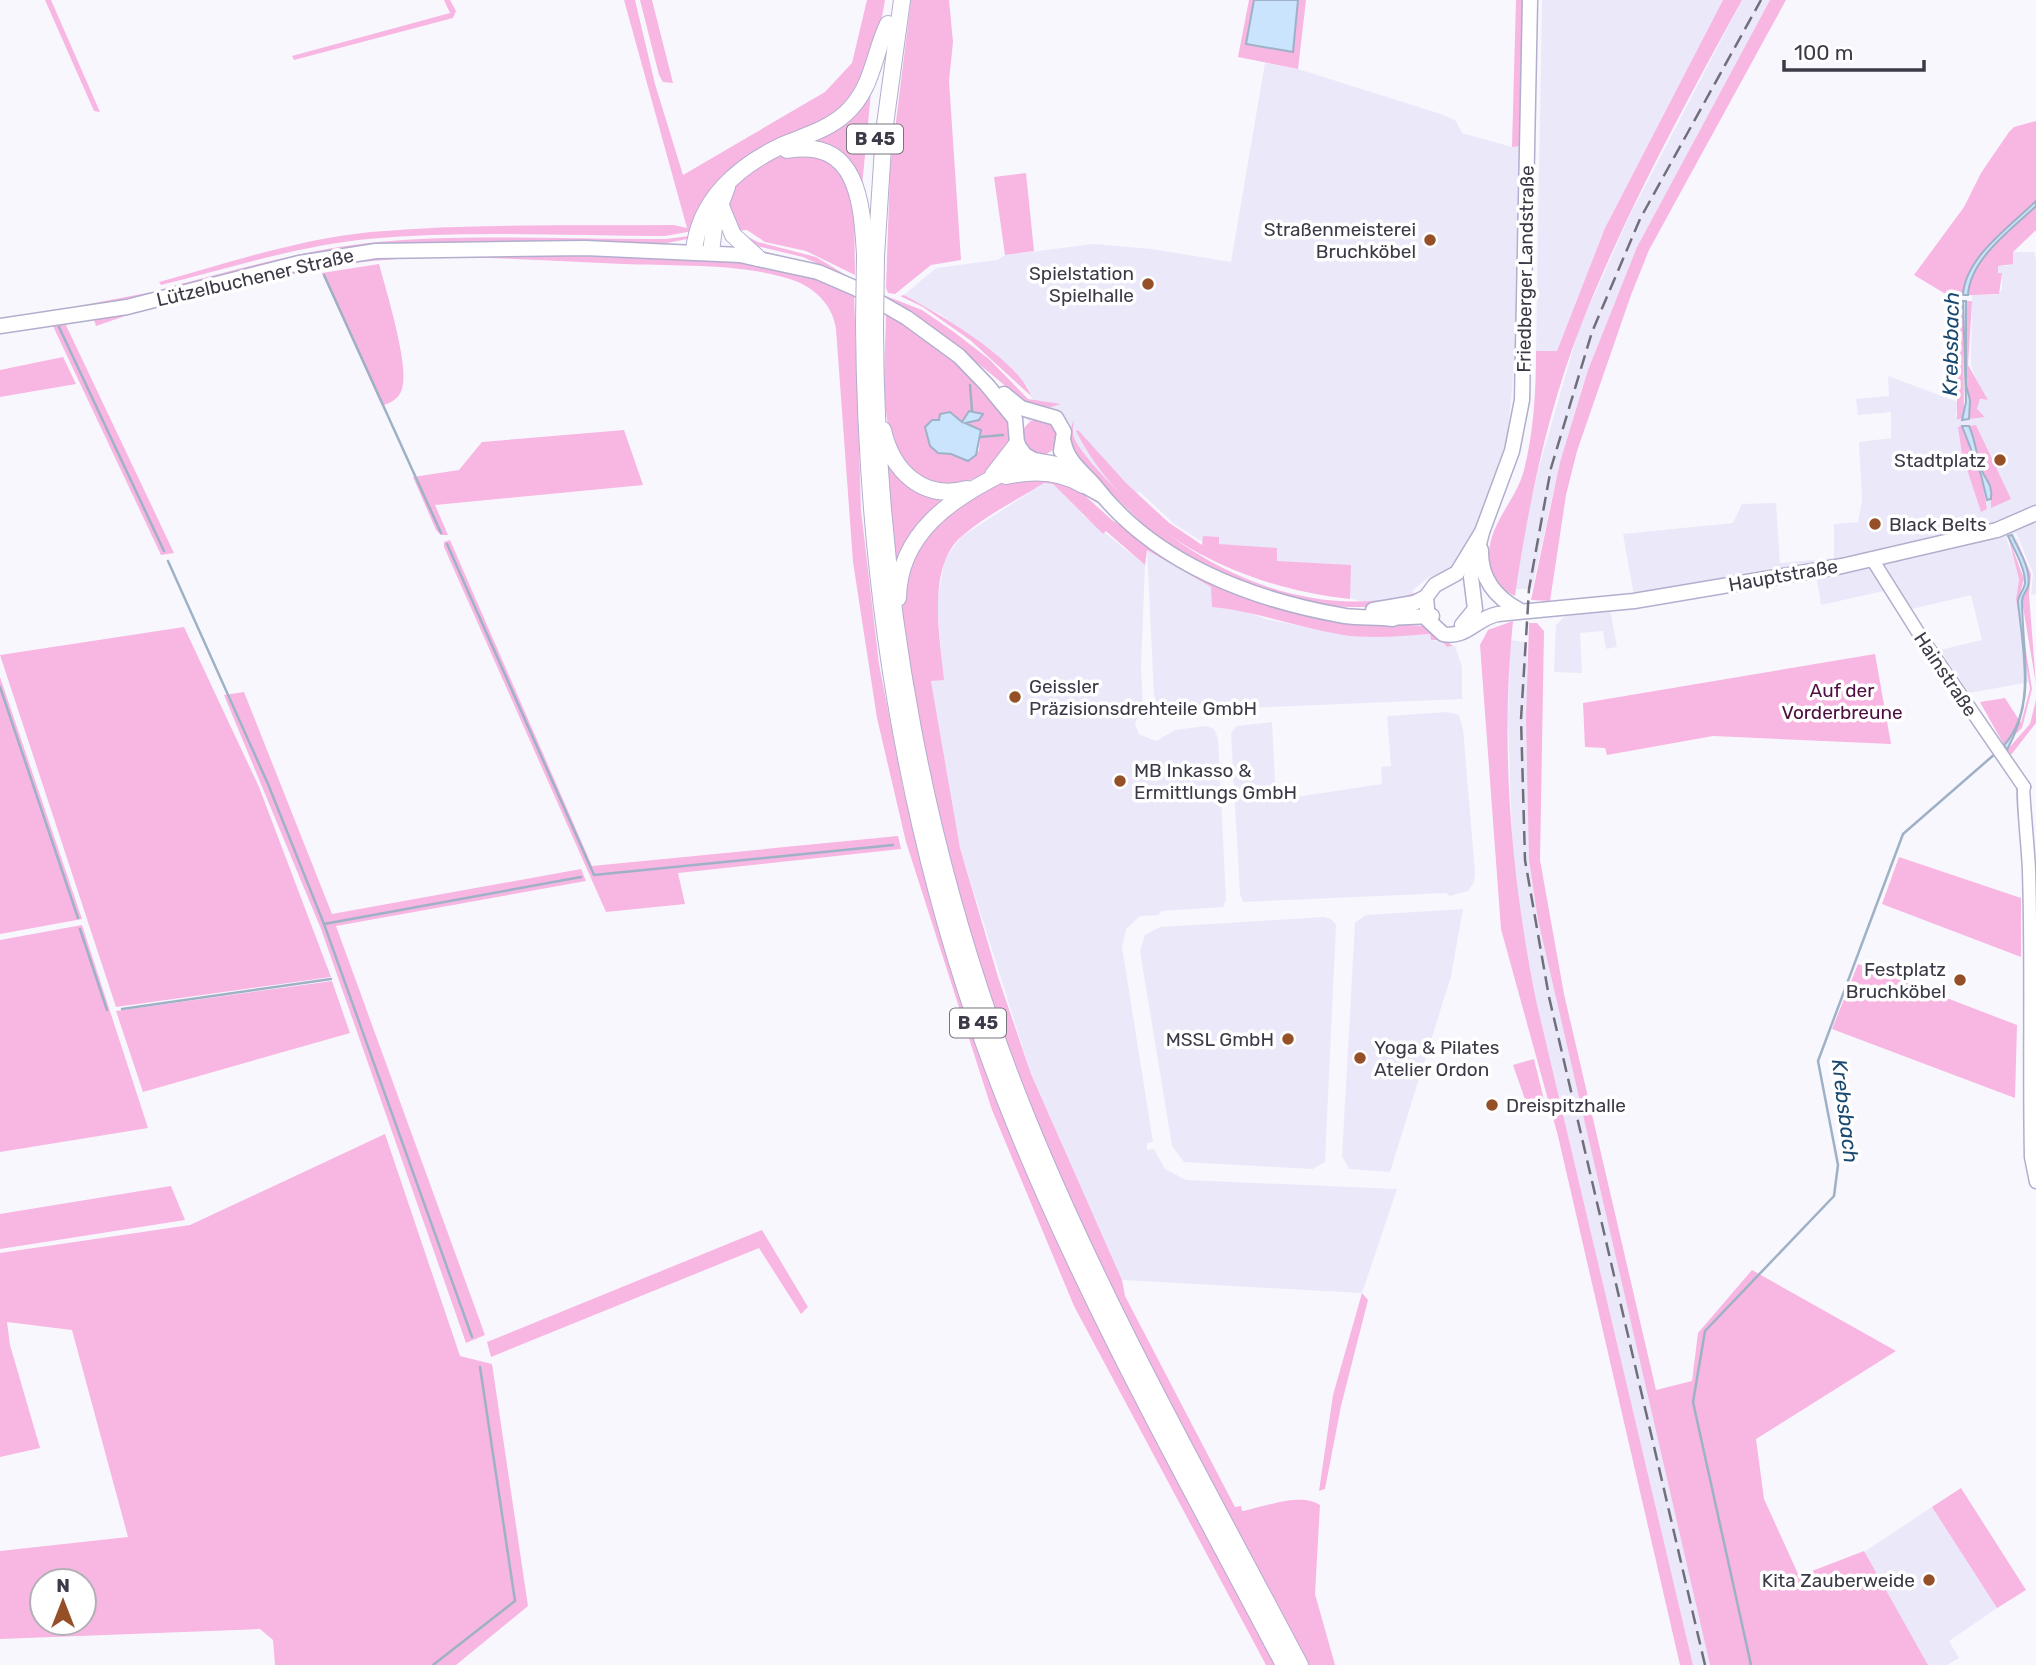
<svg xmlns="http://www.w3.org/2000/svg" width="2036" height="1665" font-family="Rubik,sans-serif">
<rect width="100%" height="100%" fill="#f8f7fe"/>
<g fill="#ebe9f9">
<polygon points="1542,0 1723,0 1605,228 1557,351 1536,351"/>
<polygon points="1742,0 1770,0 1637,247 1588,370 1560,462 1532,589 1516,589 1525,526 1539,467 1579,329 1629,217"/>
<polygon points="1265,63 1298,69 1441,114 1456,121 1462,133 1512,147 1521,146 1516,349 1507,440 1475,531 1450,573 1429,577 1413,590 1418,620 1230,559 1174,524 1140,492 1109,496 1023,416 1033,403 1028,387 998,358 943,316 904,295 936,268 997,260 1005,255 1093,244 1152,249 1231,262"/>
<polygon points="2013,252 2034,252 2036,259 2036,594 2031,595 2033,573 2016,533 2006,537 2019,574 2016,600 2030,682 1969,693 1948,662 1940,650 1982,640 1971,595 1912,609 1897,588 1821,605 1815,567 1634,596 1623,534 1733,523 1742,504 1776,503 1780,563 1834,558 1834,524 1858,522 1862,500 1859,442 1891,438 1891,412 1858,415 1856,399 1889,396 1888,376 1958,402 1956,416 1979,414 1977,412 1979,400 1988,400 1980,390 1971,365 1972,295 1997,295 2002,290 2002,274 1998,273 1998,266 2007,266"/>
<polygon points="1044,483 1053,484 1084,516 1145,565 1141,667 1143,706 1135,723 1139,734 1156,741 1175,730 1206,726 1214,729 1218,738 1226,900 1223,907 1162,911 1158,915 1140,916 1126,929 1122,947 1153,1142 1147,1143 1147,1150 1154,1149 1165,1169 1186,1180 1397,1189 1362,1293 1122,1280 1031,1074 960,848 931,681 943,679 937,601 945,559 961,537"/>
<polygon points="1147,550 1211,587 1215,607 1230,606 1266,619 1343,635 1369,637 1430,634 1431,640 1442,641 1447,647 1455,646 1462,667 1462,699 1170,711 1157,703 1154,695"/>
<polygon points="1610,609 1617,647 1606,649 1603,631 1580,633 1582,673 1554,672 1556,625 1565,616"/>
<polygon points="1510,640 1527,642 1529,860 1538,920 1710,1665 1693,1665 1536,1000 1520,923 1513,862 1508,721"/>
<polygon points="1447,712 1459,715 1463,729 1475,873 1474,882 1468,891 1450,896 1446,893 1243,902 1240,894 1231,733 1237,726 1272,722 1276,800 1382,784 1381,767 1391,766 1387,716"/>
<polygon points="1463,909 1451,976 1390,1172 1349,1169 1342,1156 1355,923 1366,915"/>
<polygon points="1324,917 1331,919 1336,925 1325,1162 1313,1169 1184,1162 1172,1146 1140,951 1145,935 1160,927"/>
<polygon points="1932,1507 1997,1608 1949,1641 1959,1658 1947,1665 1928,1665 1864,1552"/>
</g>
<g fill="#f8b6e3" fill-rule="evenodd">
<polygon points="45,0 51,0 100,112 94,111"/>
<polygon points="444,0 450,0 456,11 453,18 294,60 292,56 450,13"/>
<path d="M624 0H635L655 84 683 175 825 92 852 63 867 0H885L879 34 860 87 837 114 767 145 693 231 665 236C567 236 467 230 368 239 298 246 229 268 161 285L159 282C228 263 299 239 371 232 472 223 574 226 674 225L687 228Z"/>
<polygon points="640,0 652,0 673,83 663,82 659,75"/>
<polygon points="911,0 949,0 953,42 949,81 961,260 931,265 895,294 888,293 886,288 890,170"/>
<polygon points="1249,0 1254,0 1246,44 1292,52 1298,0 1306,0 1298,69 1238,57"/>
<polygon points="1516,0 1524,0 1521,146 1512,147"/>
<path d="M1723 0H1742C1684 106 1624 215 1580 328 1547 413 1528 506 1515 596 1504 591 1498 586 1493 574 1477 533 1515 506 1524 470 1534 431 1536 390 1536 351H1557L1605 228Z"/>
<polygon points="1770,0 1786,0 1649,250 1631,295 1577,451 1566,495 1550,601 1531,600 1560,462 1588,370 1637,247"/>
<polygon points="871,92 862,186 804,141"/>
<polygon points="2036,121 2036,230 2013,252 2013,264 1998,266 1998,273 2002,273 1999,294 1949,296 1914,275 1964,207 1981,173 2009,132 2014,127"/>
<path d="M801 152 834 163 854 194 855 275 806 251 765 242 747 230 734 231C730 220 726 210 729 198 737 171 776 155 801 152Z"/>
<polygon points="1026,173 1034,251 1005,255 994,177"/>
<polygon points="742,234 758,242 816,257 854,280 803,257 752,245"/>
<path d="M689 236 687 239 667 243H455L368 246 167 291 165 288C232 271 299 251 368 243 466 233 567 240 666 239Z"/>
<path d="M586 253C677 257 768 257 854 292L861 510 879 664 904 793 951 961 1050 1222 1092 1315 1278 1665H1266L1074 1306 992 1110 906 842 877 718 853 562 836 329C833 307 818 291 798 282 750 263 675 266 624 264 524 260 420 250 321 268L322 263 352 258Z"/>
<path d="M379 264C386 290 410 367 402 389 399 399 390 403 382 406L322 273Z"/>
<polygon points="309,266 310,270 128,315 96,326 93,317"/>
<polygon points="152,292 151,295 0,321"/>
<path d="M904 295C938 313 1019 360 1031 396L970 340 923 307 900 296Z"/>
<polygon points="886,296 922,310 954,332 989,359 1028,399 1061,404 1051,407 1030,406 963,351"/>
<polygon points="1957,301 1963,301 1964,417 1957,420"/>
<polygon points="1966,301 1972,301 1968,365 1988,400 1980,399 1977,409 1985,417 1969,419 1966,385"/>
<path d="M886 311 954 361 1012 426C1011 432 1011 441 1009 447 991 485 927 501 902 463 877 426 886 354 886 311ZM969 411H975L974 421H967L966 424 981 430 979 451 938 453 927 437 932 420 962 423Z"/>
<polygon points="64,321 174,553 161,555 52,324"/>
<polygon points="63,357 76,384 0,397 0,370"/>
<path d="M1074 419C1074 423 1072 430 1073 434 1074 446 1109 483 1119 492 1196 569 1313 626 1422 591L1418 596C1401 601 1383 606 1366 607 1302 609 1233 586 1179 552 1152 535 1130 511 1107 489 1086 468 1061 451 1074 419Z"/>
<circle cx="1040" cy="437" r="18"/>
<path d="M1976 425 2011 499 1991 508C1991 488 1989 487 1982 469 1976 456 1976 440 1969 426Z"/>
<polygon points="1962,426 1981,475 1987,509 1981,512 1962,454 1958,427"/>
<polygon points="624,430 643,485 435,505 448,535 441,535 436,530 413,477 459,470 482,442"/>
<path d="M1078 430 1127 484 1168 522 1202 545 1203 536 1219 537V544L1277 548V561L1351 565 1350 599C1242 588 1127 533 1076 431Z"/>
<polygon points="891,464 951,496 895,568 887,465"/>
<path d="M1030 475 1073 485 1112 520 1174 560 1359 622 1425 626 1453 646 1447 647 1441 640H1431L1430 634C1401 636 1372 639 1343 635 1299 628 1256 611 1212 607L1211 587 1147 550 1145 565 1106 531 1103 534 1053 484 1044 483C1017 500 986 515 962 536 926 566 940 639 944 680L931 681 960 848 998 977 1031 1074 1122 1280 1125 1296 1235 1507 1241 1506 1242 1511C1263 1507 1301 1492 1320 1505L1315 1594 1335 1665H1307C1203 1470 1091 1275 1014 1067 980 974 953 879 932 783 921 729 899 650 903 597 909 532 971 486 1030 475Z"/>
<polygon points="2014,534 2031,574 2029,595 2036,684 2022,601 2028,586 2028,575"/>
<polygon points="2008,536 2024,579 2018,601 2032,689 2022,728 2004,745 1980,702 2005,698 2021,723 2030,689 2016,599 2019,579"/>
<polygon points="450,540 592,866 898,836 901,849 678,873 685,904 606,912 444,547 444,542"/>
<path d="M1513 621C1500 746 1511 877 1536 1000L1693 1665H1680L1558 1136 1501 929 1480 645 1488 630Z"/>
<polygon points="1529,623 1537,623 1544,631 1540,860 1564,994 1656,1390 1692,1381 1698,1333 1752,1270 1896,1351 1756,1439 1764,1499 1799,1576 1864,1551 1928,1665 1710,1665 1538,920 1529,860 1526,719"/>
<polygon points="184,627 259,787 331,977 116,1007 0,655"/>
<polygon points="1875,654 1891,744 1713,736 1607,755 1605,748 1585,747 1583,703"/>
<polygon points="0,677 82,919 0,934"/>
<polygon points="244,692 332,914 581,869 586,881 336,926 485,1335 466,1343 321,929 224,695"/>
<polygon points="2036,700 2036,723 2011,755 2007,750 2030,724"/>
<polygon points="1899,857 2021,898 2021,957 1882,904"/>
<polygon points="82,925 148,1128 0,1152 0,940"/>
<polygon points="1858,964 2017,1025 2015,1098 1832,1029"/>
<polygon points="332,981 350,1033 143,1092 116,1011"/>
<polygon points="1534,1059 1545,1104 1528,1108 1513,1065"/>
<path d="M385 1134 460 1356 492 1364 528 1606 456 1665H275L273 1640 260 1629 0 1639V1551L128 1537 72 1330 7 1322 10 1345 40 1448 0 1457V1253L190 1225ZM42 1581H84V1623H42Z"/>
<polygon points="171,1186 185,1220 0,1249 0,1214"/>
<polygon points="762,1230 808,1307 801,1314 759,1248 491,1357 487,1342"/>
<polygon points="1362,1293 1368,1300 1341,1406 1325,1489 1319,1491 1333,1395"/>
<polygon points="1961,1488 2026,1590 1997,1608 1932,1507"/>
</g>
<g fill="#c9e4fc" stroke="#9fb1c6" stroke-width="2">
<polygon points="1254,0 1298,0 1293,52 1246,44"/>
<path d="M2036 201V206C2011 230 1970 259 1968 295H1963C1965 257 2011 226 2036 201Z"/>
<polygon points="1963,301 1966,301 1966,385 1970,400 1969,419 1962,420 1966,402"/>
<polygon points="969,411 983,414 979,420 965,423 981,430 976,455 968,461 951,454 938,453 930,446 925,427 932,420 939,420 940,414 950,412 962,422"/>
<path d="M1962 426H1969C1976 441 1976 455 1981 469 1986 481 1993 484 1991 499L1987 500 1981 475Z"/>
<path d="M2012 535C2018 549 2032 570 2028 586 2027 592 2022 594 2022 601 2023 662 2036 696 2007 750L2004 745C2036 711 2023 650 2018 602 2018 594 2025 590 2025 582 2025 568 2014 549 2008 536Z"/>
</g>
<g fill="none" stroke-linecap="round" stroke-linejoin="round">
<g stroke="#9fb1c6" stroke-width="2.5">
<polyline points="324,275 441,533"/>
<polyline points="59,327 164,551"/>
<polyline points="970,385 972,411"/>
<polyline points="980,437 1003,435"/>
<polyline points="447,544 594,875 893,845"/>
<polyline points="168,561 268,784 324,924 472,1337"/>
<polyline points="0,687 78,918"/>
<polyline points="324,924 581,877"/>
<polyline points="80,929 107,1010"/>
<polyline points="122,1009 331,979"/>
<polyline points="433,1665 515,1601 480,1367"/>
<polyline points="1751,1665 1693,1402 1705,1331 1834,1196 1838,1165 1818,1061 1903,834 1996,753"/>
</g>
<g stroke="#b2aecd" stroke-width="15">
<g id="tertiary">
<polyline points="1872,559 1921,637 2024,787"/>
<path d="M2024 787C2022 791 2029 858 2029 871 2032 966 2029 1062 2031 1157L2036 1182"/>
</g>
</g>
<g stroke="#b2aecd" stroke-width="17">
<g id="secondary">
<polyline points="0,326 127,307 299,263 376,251 585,248 740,255 818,272 855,288 907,318 959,356 987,385 1015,419 1017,444 1025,455 1034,460 1062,465 1083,485 1101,495"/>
<polyline points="1004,394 1021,408 1056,418 1064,432 1061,451"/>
<path d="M1064 443C1067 461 1084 473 1095 486 1154 563 1252 600 1345 616 1361 618 1377 617 1393 619"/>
<path d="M1482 532 1457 573 1435 585 1426 597 1428 620 1443 634C1466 639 1476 618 1498 614L1634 601 1842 566 1997 530 2036 513"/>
<path d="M1481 550C1480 578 1495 597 1519 610"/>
<polyline points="1373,610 1414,603 1426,597"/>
<polyline points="1385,618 1432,616"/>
<polyline points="1462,625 1475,609 1471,577 1482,532 1512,451 1522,400 1530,0"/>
</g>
</g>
<g stroke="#b2aecd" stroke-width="18">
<g id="trunk">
<path d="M787 150C859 137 862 205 865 255"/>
<polyline points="721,206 733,235 758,258"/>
<path d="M694 251C699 200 738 166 783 145 804 136 827 130 845 114 873 89 873 55 888 24"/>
<polyline points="711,252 715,219 727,187"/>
<polyline points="876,256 884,132 902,0"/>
<path d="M864 324C866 599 911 872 1016 1127 1092 1313 1191 1488 1284 1665"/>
<path d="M875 328C876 597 925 866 1026 1115 1103 1305 1205 1484 1300 1665"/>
<path d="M883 430C892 471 923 501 967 489"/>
<polyline points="993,475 1017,444"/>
<path d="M1006 476C1033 470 1059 470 1083 485"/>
<path d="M898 598C899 533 952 498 1005 472 1013 468 1020 461 1028 458"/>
</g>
</g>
<use href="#tertiary" stroke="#fff" stroke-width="12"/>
<use href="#secondary" stroke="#fff" stroke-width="14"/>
<use href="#trunk" stroke="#fff" stroke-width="16"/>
<polyline stroke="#706e7a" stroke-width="2.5" stroke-dasharray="14 7" stroke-linecap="butt" points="1705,1665 1549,997 1525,860 1521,719 1529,589 1551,468 1592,332 1640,219 1761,0"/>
<g stroke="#b2aecd" stroke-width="18" stroke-linecap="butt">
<g id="trunk-bridge">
<polyline points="864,324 865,255"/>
<polyline points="875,328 876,256"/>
</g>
</g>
<use href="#trunk-bridge" stroke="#fff" stroke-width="16"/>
</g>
<g fill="#965028" stroke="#fff" stroke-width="2.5">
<circle cx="1430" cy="240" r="7"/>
<circle cx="1148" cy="284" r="7"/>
<circle cx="2000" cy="460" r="7"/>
<circle cx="1875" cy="524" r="7"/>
<circle cx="1015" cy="697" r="7"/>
<circle cx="1120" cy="781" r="7"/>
<circle cx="1960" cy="980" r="7"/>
<circle cx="1288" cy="1039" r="7"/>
<circle cx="1360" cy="1058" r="7"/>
<circle cx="1492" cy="1105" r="7"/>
<circle cx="1929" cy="1580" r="7"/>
</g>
<g text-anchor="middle" stroke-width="7" stroke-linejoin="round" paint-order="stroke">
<g fill="#fff" stroke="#76757e" stroke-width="2">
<rect x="847" y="124.5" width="56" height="29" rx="5"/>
<rect x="950" y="1008.5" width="56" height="29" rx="5"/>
</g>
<g font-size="18" font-weight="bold" fill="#3c3a47">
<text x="875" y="145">B 45</text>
<text x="978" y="1029">B 45</text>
</g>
<g font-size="19" fill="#3c3a47" stroke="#fff" text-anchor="end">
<text x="1416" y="236">Straßenmeisterei<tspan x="1416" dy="22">Bruchköbel</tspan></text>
<text x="1134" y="280">Spielstation<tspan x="1134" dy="22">Spielhalle</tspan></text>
<text x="1986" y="467">Stadtplatz</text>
<text x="1889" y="531" text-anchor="start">Black Belts</text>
<text x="1029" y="693" text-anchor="start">Geissler<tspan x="1029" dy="22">Präzisionsdrehteile GmbH</tspan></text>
<text x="1134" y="777" text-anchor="start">MB Inkasso &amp;<tspan x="1134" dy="22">Ermittlungs GmbH</tspan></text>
<text x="1946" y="976">Festplatz<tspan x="1946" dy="22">Bruchköbel</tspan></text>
<text x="1274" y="1046">MSSL GmbH</text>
<text x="1374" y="1054" text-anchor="start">Yoga &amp; Pilates<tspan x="1374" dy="22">Atelier Ordon</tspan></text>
<text x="1506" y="1112" text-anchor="start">Dreispitzhalle</text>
<text x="1915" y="1587">Kita Zauberweide</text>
</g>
<g font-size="19" fill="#3c3a47" stroke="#fff">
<text transform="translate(1525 269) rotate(-89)" y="7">Friedberger Landstraße</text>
<text transform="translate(255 277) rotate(-13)" y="7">Lützelbuchener Straße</text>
<text transform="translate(1783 575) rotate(-10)" y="7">Hauptstraße</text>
<text transform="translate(1946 674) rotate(56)" y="7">Hainstraße</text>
</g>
<g font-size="19" fill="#4e0e40" stroke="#fff">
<text x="1842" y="697">Auf der<tspan x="1842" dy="22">Vorderbreune</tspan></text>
</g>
<g font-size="21" font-style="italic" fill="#194970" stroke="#fff">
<text transform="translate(1951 344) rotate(-89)" y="7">Krebsbach</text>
<text transform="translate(1845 1111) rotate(83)" y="7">Krebsbach</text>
</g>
</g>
<g transform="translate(63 1602)"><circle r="33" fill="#ffffff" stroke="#b1b0b5" stroke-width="2"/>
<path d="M0-5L12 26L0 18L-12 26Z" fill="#965028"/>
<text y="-10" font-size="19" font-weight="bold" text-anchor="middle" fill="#3c3a47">N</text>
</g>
<path d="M1784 60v10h140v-10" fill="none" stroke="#3c3a47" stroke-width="3.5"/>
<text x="1794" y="60" font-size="21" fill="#3c3a47" stroke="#ffffff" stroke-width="5" paint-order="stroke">100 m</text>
</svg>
